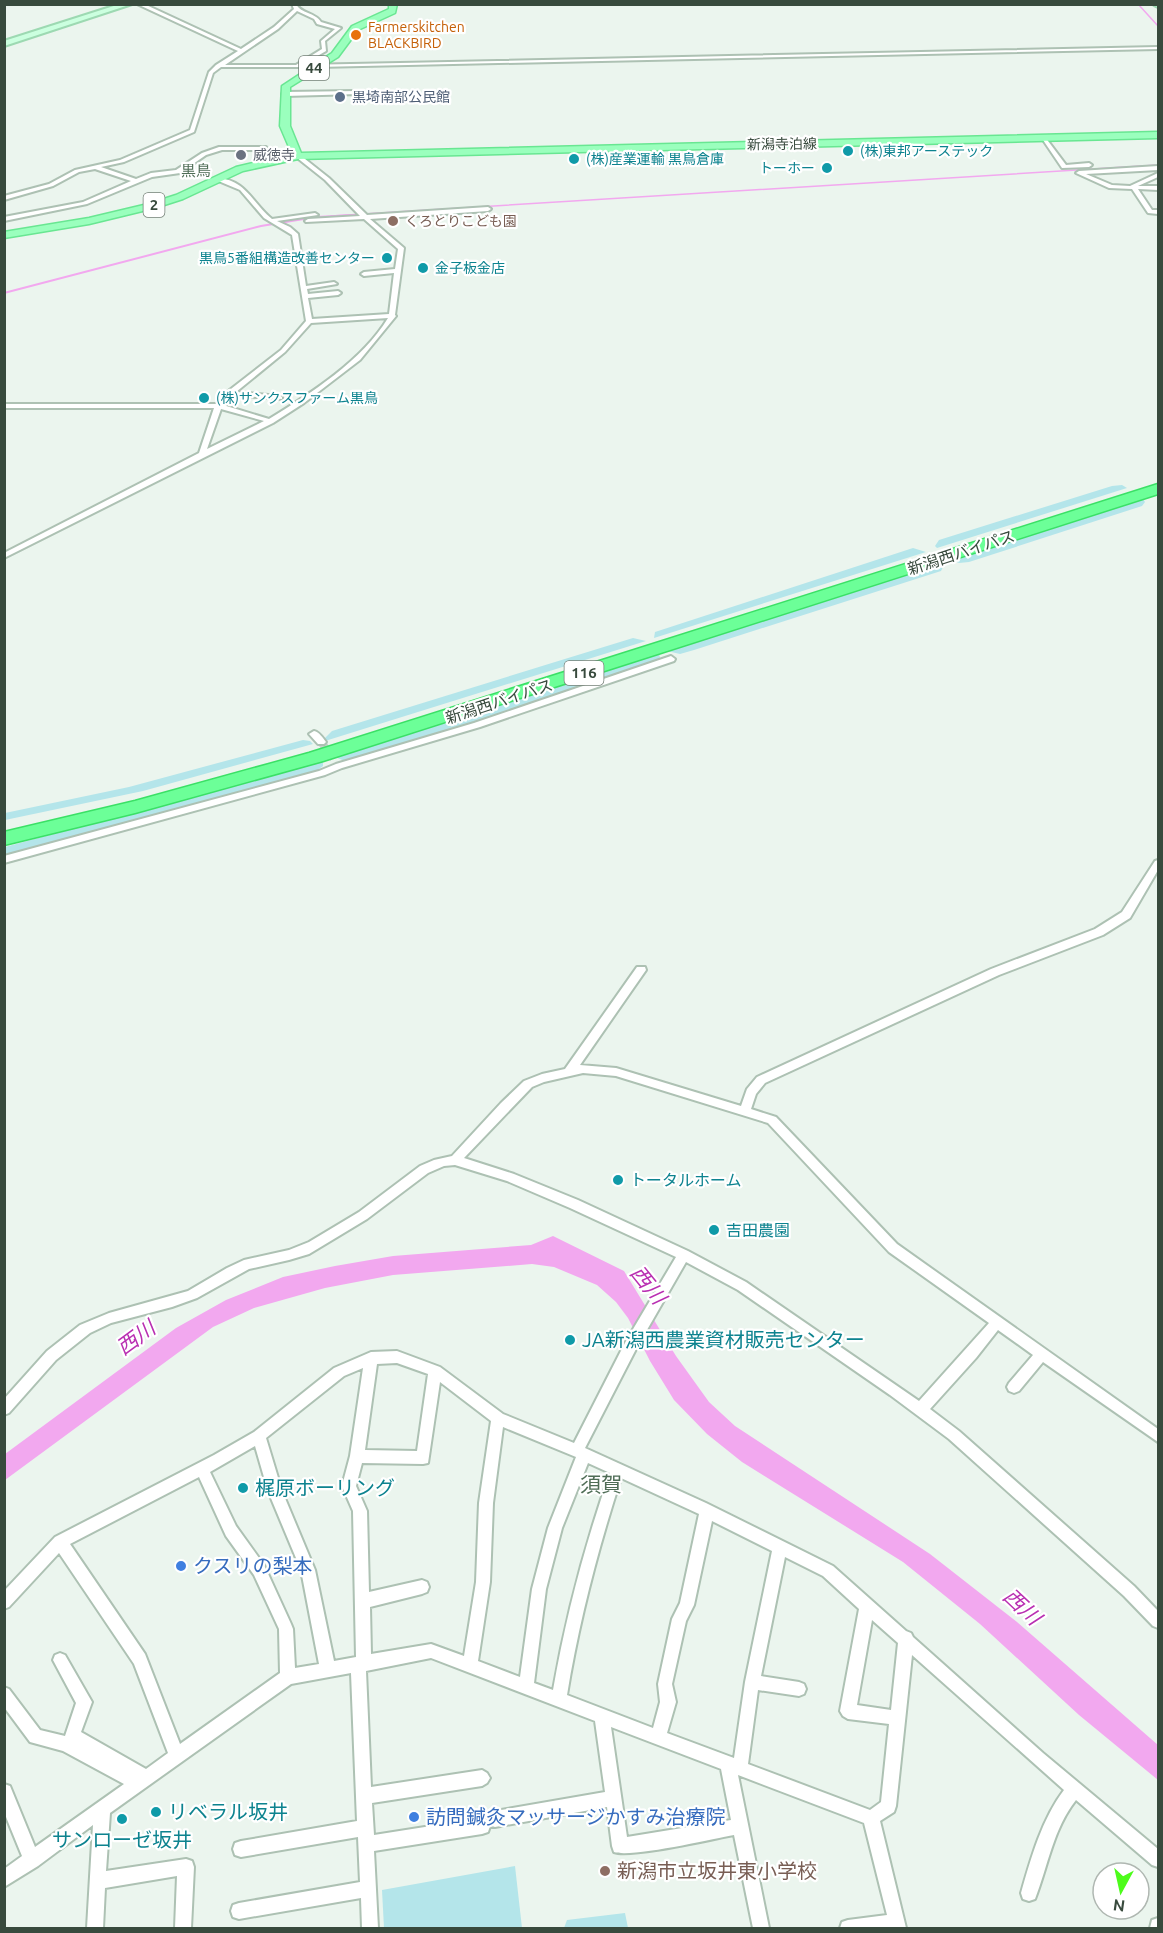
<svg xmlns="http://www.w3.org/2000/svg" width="1163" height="1933" font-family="Ubuntu,'Noto Sans JP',sans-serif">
<rect width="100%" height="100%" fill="#ebf5ee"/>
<g fill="#b4e5ea">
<polygon points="1122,485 1127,488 937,548 935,546 939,540 1112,486"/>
<polygon points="1143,499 1145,502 1142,506 969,562 959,563 952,560"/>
<polygon points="913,548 926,552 654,638 655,632"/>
<polygon points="940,564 943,567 941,571 694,650 680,654 667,651"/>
<polygon points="633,638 646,641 325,741 325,738 332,731"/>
<polygon points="659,653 660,658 656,662 437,735 347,762 335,757"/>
<polygon points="303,740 310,741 313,744 143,791 5,820 5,813 129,787"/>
<polygon points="323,761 323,766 315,772 5,856 5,847"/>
<polygon points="515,1866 522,1928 384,1928 382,1890"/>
<polygon points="625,1913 628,1928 564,1928 567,1920"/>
</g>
<polygon fill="#f2a8ef" points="553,1236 624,1271 676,1356 709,1402 735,1426 930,1554 1017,1622 1158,1745 1158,1780 1079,1715 980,1624 903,1562 742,1462 707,1434 674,1400 650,1361 628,1318 616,1302 597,1285 554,1267 532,1264 393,1275 325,1288 254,1308 213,1327 5,1480 5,1454 176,1328 226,1300 283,1277 335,1266 393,1256 531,1245"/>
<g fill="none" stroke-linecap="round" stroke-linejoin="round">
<g stroke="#f2a8ef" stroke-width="1.5">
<polyline points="1138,4 1158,26"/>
<polyline points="331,216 1158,165"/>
</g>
<polyline stroke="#f2a8ef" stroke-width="2" points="4,293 261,226 316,217 355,215"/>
<polyline stroke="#c7d3cb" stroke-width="8" stroke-dasharray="8 4.5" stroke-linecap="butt" points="321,742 334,759"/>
<g stroke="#adc1b3" stroke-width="4">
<g id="street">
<path d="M137 4H144L241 49 274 27 294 9 292 4H296C301 14 315 12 321 22L341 28 325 41 326 51 302 65 1158 47V49L317 67H221L213 73 194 132 124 162 101 167 136 179 151 173 176 170 202 153 219 147H266L274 160H270L262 150H222L206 155 180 173 152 177 87 204 4 221V217L83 202 131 181 95 169 79 172 53 186 4 200V196L49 184 75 170 120 160 190 130 209 72 216 65 238 51ZM297 11 314 19 317 24 335 29 321 41 322 49 296 65H225L278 29Z"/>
<polygon points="1158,4 1158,6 1156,5 1156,4"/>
<polygon points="357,91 359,94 285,96 282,94 285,92"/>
<polygon points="1041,137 1045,137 1066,165 1089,163 1092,165 1089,167 1062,168"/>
<path d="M296 155H300L329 178 367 215 488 207 491 209 488 211 370 219 404 248 395 315 396 316 360 360 304 403 273 423 4 558V553L199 453 214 408H4V404H216L227 392 281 350 306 321 292 235 264 218 240 190 216 180V178C246 179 252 203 272 219L315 213 318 215 277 221 290 227 298 234 306 286 334 282 337 284 307 289 308 294 338 291 341 293 338 295 308 298 312 319 389 314 394 273 364 276 361 274 364 272 395 269 398 249 364 219 306 222 305 221 308 219 360 216 325 180 296 157ZM388 318C363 360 310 394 269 419L223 405 233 395 282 399V397L280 396 236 392 285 352 311 323ZM221 409 264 421 207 449Z"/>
<polygon points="1158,166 1158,170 1086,174 1112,185 1130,186 1158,173 1158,177 1138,186 1158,186 1158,190 1138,189 1152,210 1158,210 1158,214 1148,213 1132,189 1109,188 1076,173 1079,171"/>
<polygon points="671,656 675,659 674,661 480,727 342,768 325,775 4,863 4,856 319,771 336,764 474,723"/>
<path d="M314 731C319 732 323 738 326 742L324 744H318L309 734Z"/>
<path d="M1158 860V870L1130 918 1103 935 999 975 765 1083 756 1094 751 1109 776 1117 897 1244 1158 1429V1442L1043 1362 1019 1391 1014 1393 1009 1391 1007 1387 1009 1383 1033 1355 998 1330 976 1358 930 1409 959 1431 1134 1586 1158 1611V1628L1153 1626 1124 1596 949 1439 890 1395 738 1290 686 1262 636 1349 585 1448 706 1503 833 1566 906 1631 911 1633 913 1637 1043 1753 1158 1849V1867L1152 1865 1076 1800C1053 1829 1048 1866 1035 1899L1029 1901 1023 1899 1021 1893C1031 1858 1042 1819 1064 1790L912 1655 896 1806 894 1812 880 1821 906 1928H840L842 1922 848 1920 887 1915 864 1823 738 1775 769 1928H753L734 1835C712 1839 631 1858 614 1852L612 1846 607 1807 495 1827 489 1825 487 1819 489 1813 495 1811 605 1792 595 1721 431 1658 366 1671 371 1787 482 1770 487 1773 490 1778 487 1783 482 1786 372 1803 374 1835 482 1818 488 1820 490 1826 488 1832 482 1834 374 1851 378 1928H362L361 1898 239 1919 233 1917 231 1911 233 1905 239 1903 360 1882 358 1837 241 1857 235 1855 233 1849 235 1843 241 1841 357 1821 351 1673 291 1684 110 1813 106 1871 186 1859 192 1861 194 1867 191 1928H175L177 1876 105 1888 103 1928H87L93 1825 38 1866 4 1887V1869L22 1856 4 1812V1784L10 1786 35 1847 124 1784 63 1751 30 1742 4 1707V1687L9 1689 40 1730 65 1736 76 1703 53 1660 55 1655 60 1653 65 1655 92 1702 81 1732 146 1769 168 1753 134 1664 59 1553 9 1607 4 1609V1591L55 1537 214 1455 254 1432 334 1368 371 1352 397 1351 440 1367 503 1414 574 1443 626 1341 676 1257 570 1208 507 1181 455 1165 444 1166 428 1173 367 1219 309 1254 289 1260 249 1269 197 1298 172 1307 111 1323 90 1333 56 1360 9 1413 4 1415V1399L47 1351 80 1325 109 1313 188 1291 227 1268 244 1260 289 1250 309 1242 359 1212 420 1166 434 1160 452 1156 501 1103 524 1081 542 1074 565 1069 637 967H645L646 970 580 1065 616 1068 741 1106 747 1089 757 1077 991 969 1095 929 1122 912 1155 861ZM583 1073 616 1076 768 1123 889 1252 989 1323 919 1401 746 1282 688 1251 578 1200 514 1174 464 1158 532 1087 544 1082ZM397 1363 428 1374 417 1451 365 1450 377 1364ZM363 1368 350 1456 342 1486 353 1511 356 1657 334 1661 315 1570 282 1491 266 1438 344 1376ZM440 1382 491 1421 479 1503 476 1582 464 1656 431 1644 371 1654 370 1607 422 1594 427 1592 429 1587 427 1582 422 1580 369 1592 367 1511 356 1486 362 1463 423 1464 428 1463ZM503 1427 576 1457 548 1528 532 1589 520 1677 478 1661 490 1582 493 1503ZM255 1446 268 1491 301 1570 319 1664 295 1668 293 1629 291 1624 264 1565 236 1526 210 1472ZM588 1463 610 1473C585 1544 566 1616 553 1690L534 1683 546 1589 562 1528ZM199 1477 226 1536 254 1575 279 1629 280 1673 180 1744 145 1654 70 1544ZM621 1478 699 1514 680 1603 672 1619 658 1684 660 1702 653 1728 567 1695C579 1621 598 1549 621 1478ZM712 1521 772 1551 745 1682 734 1758 667 1733 676 1702 672 1684 686 1621 694 1605ZM785 1557 823 1576 859 1609 840 1711 843 1716 848 1719 889 1724 881 1802 870 1810 748 1764 758 1690 799 1696 804 1694 806 1689 804 1684 799 1682 761 1676ZM872 1620 898 1643 891 1710 857 1705ZM611 1727 721 1769 731 1820 627 1837Z"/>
<polygon points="1158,1918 1158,1928 1150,1928 1152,1920"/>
</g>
</g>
<g stroke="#9dd9b2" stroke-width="4">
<g id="secondary">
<polygon points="120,4 132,4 4,46 4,41"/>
<polygon points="1158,4 1158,7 1154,5 1154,4"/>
</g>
</g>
<g stroke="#69e692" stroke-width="3">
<polygon id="primary" points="389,4 397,4 395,13 358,30 338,57 290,87 290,126 301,153 1158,132 1158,138 298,159 243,171 183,199 155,208 89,224 4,238 4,232 89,218 148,204 176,195 236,167 292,154 280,126 282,86 332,53 352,26 389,9"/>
</g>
<g stroke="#3be066" stroke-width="3">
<polygon id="highway" points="1158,484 1158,494 323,761 135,813 4,845 4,832 135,801 309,753"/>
</g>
<use href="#street" fill="#fff" fill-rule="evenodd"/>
<use href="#secondary" fill="#cbffdf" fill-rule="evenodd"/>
<use href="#primary" fill="#9affbd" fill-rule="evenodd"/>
<use href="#highway" fill="#6cff98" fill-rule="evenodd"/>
</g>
<circle fill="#e8710a" stroke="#fff" stroke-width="2" cx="356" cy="35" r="6"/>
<circle fill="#5c6f8a" stroke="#fff" stroke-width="2" cx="340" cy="97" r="6"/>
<g fill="#0f9aa8" stroke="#fff" stroke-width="2">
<circle cx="848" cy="151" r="6"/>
<circle cx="574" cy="159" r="6"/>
<circle cx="827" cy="168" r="6"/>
<circle cx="387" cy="258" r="6"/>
<circle cx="423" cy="268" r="6"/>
<circle cx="204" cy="398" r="6"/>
<circle cx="618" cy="1180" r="6"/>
<circle cx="714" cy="1230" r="6"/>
<circle cx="570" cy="1340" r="6"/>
<circle cx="243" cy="1488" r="6"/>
<circle cx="156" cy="1812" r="6"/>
<circle cx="122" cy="1819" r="6"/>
</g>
<circle fill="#6b7280" stroke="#fff" stroke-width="2" cx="241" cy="155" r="6"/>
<g fill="#8d6e63" stroke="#fff" stroke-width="2">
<circle cx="393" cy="221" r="6"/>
<circle cx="605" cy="1871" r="6"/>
</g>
<g fill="#3f7fe0" stroke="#fff" stroke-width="2">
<circle cx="181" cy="1566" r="6"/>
<circle cx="414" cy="1817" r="6"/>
</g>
<g text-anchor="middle" stroke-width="4.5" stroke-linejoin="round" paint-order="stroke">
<g font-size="14" fill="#c56008" stroke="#fff" text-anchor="start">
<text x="368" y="32">Farmerskitchen<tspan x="368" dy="16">BLACKBIRD</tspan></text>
</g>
<g font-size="14" fill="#4e5e75" stroke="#fff" text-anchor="start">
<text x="352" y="102">黒埼南部公民館</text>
</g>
<g font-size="14" fill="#384a3d" stroke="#fff">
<text transform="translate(782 144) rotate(-1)" y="5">新潟寺泊線</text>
</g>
<g font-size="14" fill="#0d838f" stroke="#fff" text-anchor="start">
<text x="860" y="156">(株)東邦アーステック</text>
<text x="586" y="164">(株)産業運輸 黒鳥倉庫</text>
<text x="815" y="173" text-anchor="end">トーホー</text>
<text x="375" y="263" text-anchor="end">黒鳥5番組構造改善センター</text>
<text x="435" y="273">金子板金店</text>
<text x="216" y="403">(株)サンクスファーム黒鳥</text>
</g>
<g font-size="14" fill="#5b616d" stroke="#fff" text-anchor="start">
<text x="253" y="160">威徳寺</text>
</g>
<g font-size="14" fill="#785e54" stroke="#fff" text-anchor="start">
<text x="405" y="226">くろとりこども園</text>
</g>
<g fill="#fff" stroke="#748077" stroke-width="1.5">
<rect x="299" y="56" width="30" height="24" rx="4.5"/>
<rect x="143.5" y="193" width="21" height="24" rx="4.5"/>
<rect x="564.5" y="661" width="39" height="24" rx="4.5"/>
</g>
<g font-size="15" font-weight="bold" fill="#384a3d">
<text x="314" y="73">44</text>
<text x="154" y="210">2</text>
<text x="584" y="678">116</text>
</g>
<g font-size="15" fill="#4f6d56" stroke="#fff">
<text x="196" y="176">黒鳥</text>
</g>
<g font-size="16" fill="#384a3d" stroke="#fff">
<text transform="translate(961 552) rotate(-18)" y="6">新潟西バイパス</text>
<text transform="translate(499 701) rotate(-18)" y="6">新潟西バイパス</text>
</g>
<g font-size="16" fill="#0d838f" stroke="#fff" text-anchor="start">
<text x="630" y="1186">トータルホーム</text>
<text x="726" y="1236">吉田農園</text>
</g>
<g font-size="20" fill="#0d838f" stroke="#fff" text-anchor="start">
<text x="582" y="1347">JA新潟西農業資材販売センター</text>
<text x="255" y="1495">梶原ボーリング</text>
<text x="168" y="1819">リベラル坂井</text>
<text x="122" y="1847" text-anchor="middle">サンローゼ坂井</text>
</g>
<g font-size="20" fill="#366cbe" stroke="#fff" text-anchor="start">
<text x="193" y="1573">クスリの梨本</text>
<text x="426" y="1824">訪問鍼灸マッサージかすみ治療院</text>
</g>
<g font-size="20" fill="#785e54" stroke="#fff" text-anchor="start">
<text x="617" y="1878">新潟市立坂井東小学校</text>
</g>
<g font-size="21" font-style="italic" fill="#b92fb2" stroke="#fff">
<text transform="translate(648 1285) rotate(51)" y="7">西川</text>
<text transform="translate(136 1338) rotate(-36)" y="7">西川</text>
<text transform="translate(1022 1607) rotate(43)" y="7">西川</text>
</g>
<g font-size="21" fill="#4f6d56" stroke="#fff">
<text x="601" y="1492">須賀</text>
</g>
</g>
<rect width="1163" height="1933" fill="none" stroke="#384a3d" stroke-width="12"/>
<g transform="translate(1121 1891) rotate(188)"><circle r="28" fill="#ffffff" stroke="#afb7b1" stroke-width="1.5"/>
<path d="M0-4.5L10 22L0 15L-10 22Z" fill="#4dfc1b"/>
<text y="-9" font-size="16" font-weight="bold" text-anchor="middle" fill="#384a3d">N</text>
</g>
</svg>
